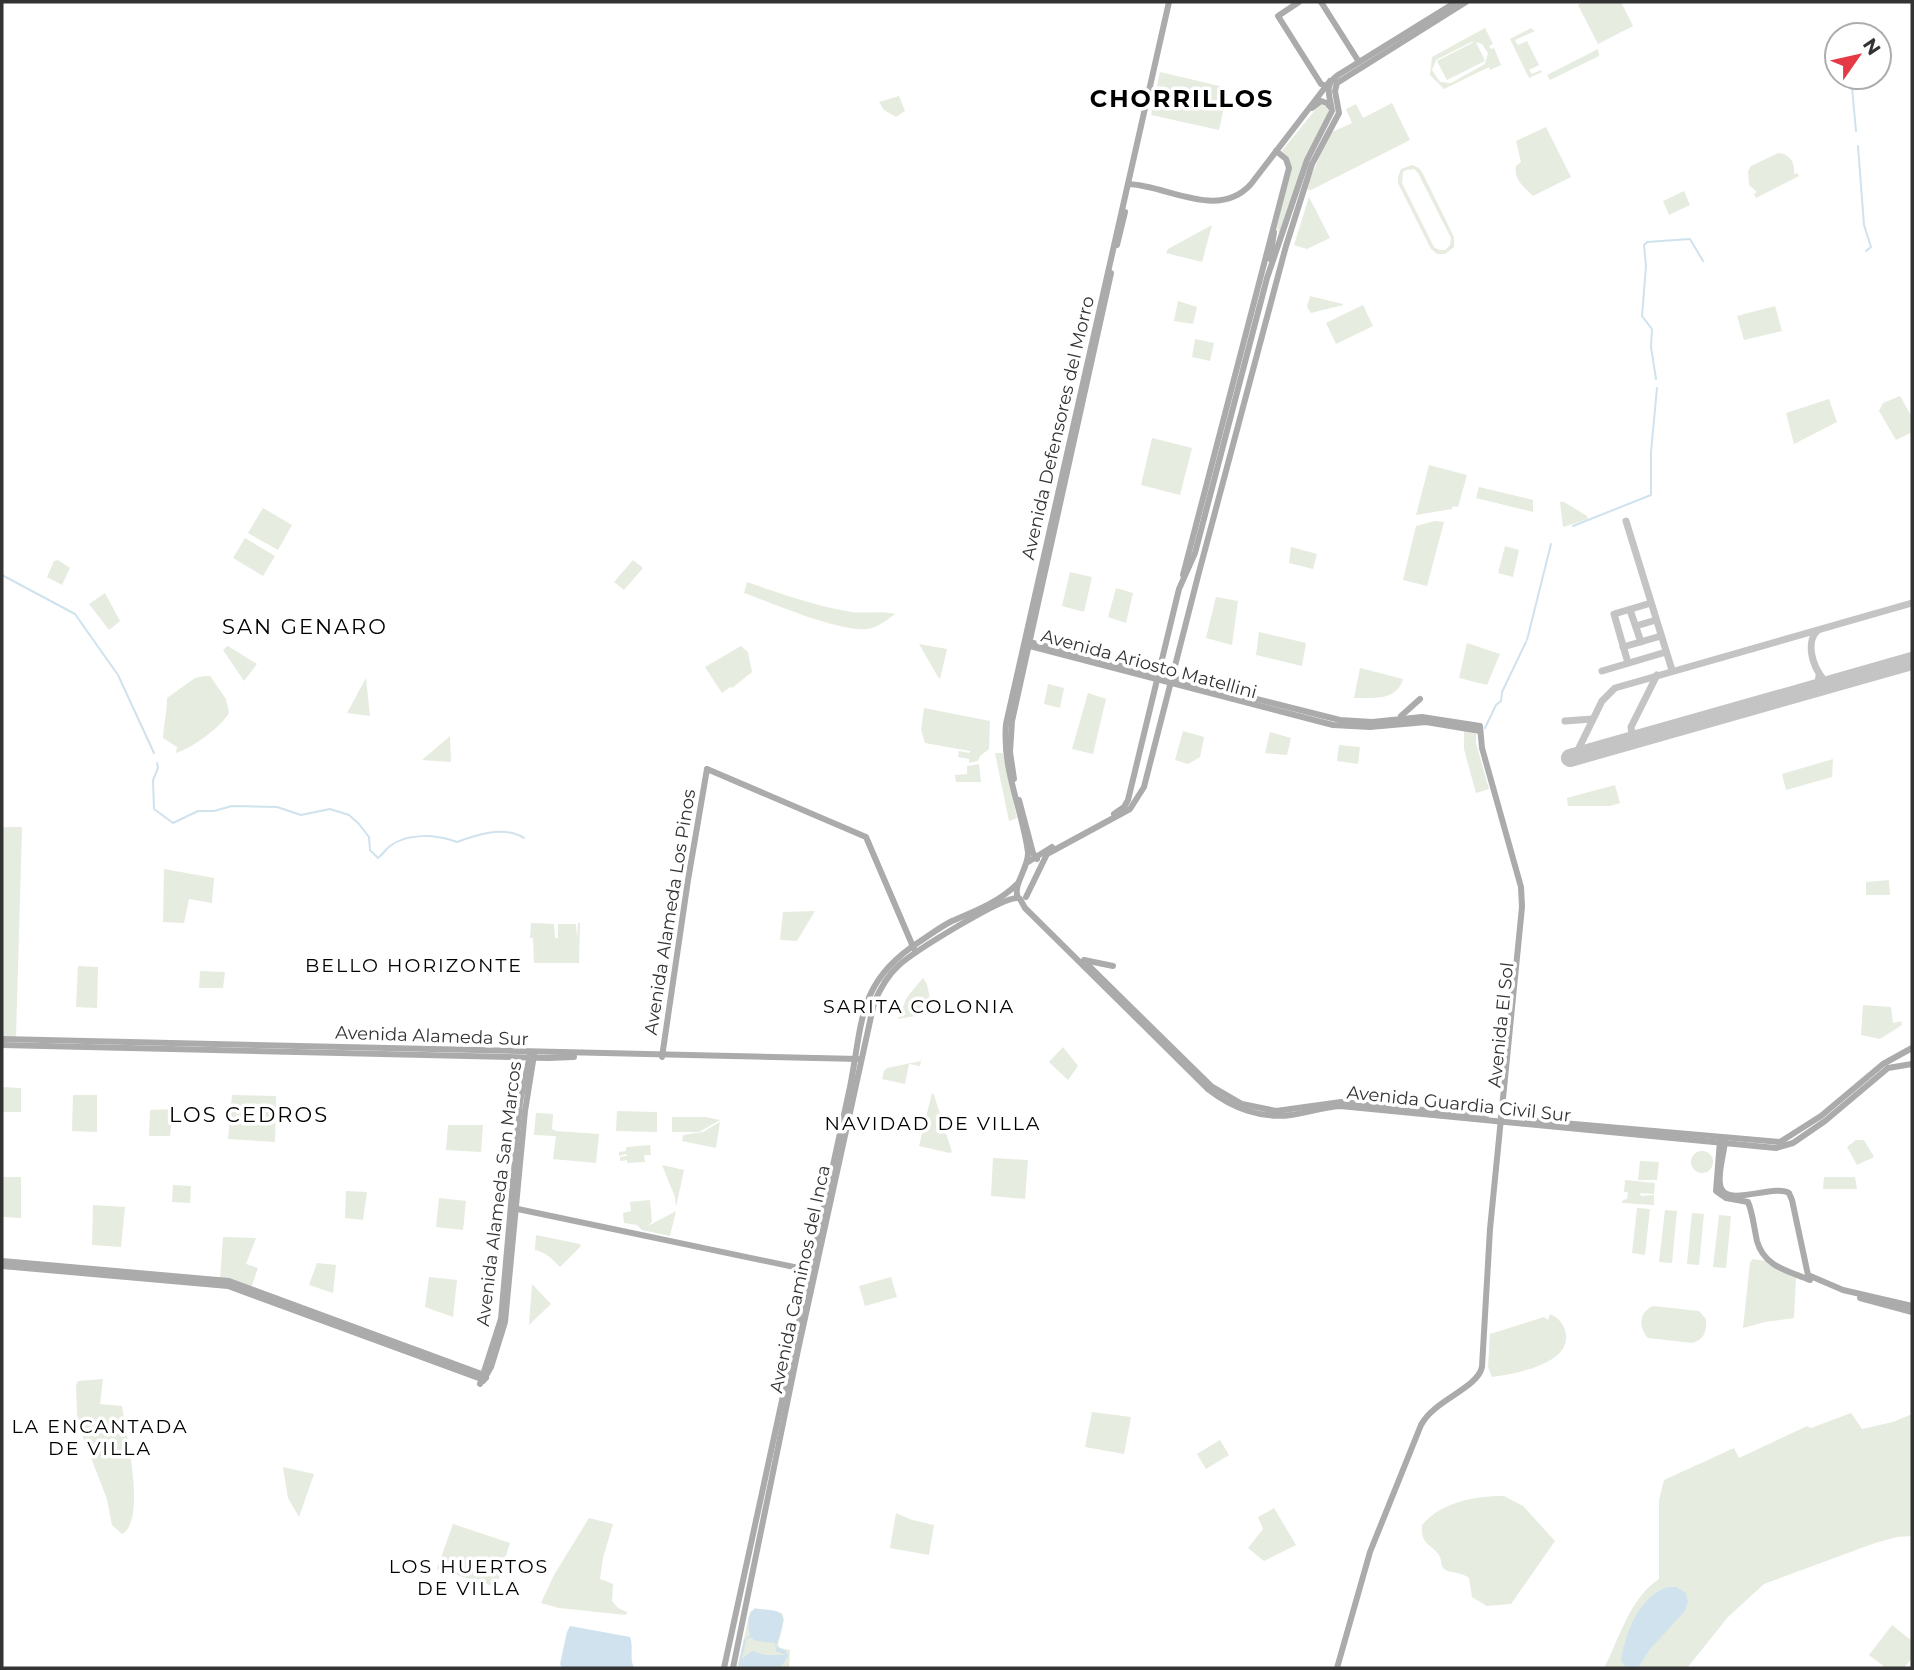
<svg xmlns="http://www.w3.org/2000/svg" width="1914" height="1670" font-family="Montserrat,sans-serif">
<rect width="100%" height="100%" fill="#fff"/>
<g fill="#e6ecdf" fill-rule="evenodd">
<polygon points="1584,2 1621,2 1633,26 1598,44 1578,5"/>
<path d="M1485 28 1493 44 1489 46 1491 49 1494 48 1501 65 1490 70 1489 67 1444 89 1430 75 1432 57ZM1471 42H1474L1437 61 1447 80 1485 61 1476 42 1482 44 1488 53 1485 64 1451 83 1440 82 1432 70 1436 60Z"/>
<polygon points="1531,28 1535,31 1515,40 1518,45 1527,41 1539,65 1529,70 1532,74 1541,70 1542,72 1529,78 1510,39"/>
<polygon points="1598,49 1599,56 1550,80 1547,75"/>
<polygon points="1160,72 1228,88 1219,130 1151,115"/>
<polygon points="899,96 905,111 896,117 884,110 879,102"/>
<polygon points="1392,103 1410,140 1311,190 1306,189 1321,153 1332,132 1352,123 1346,109 1356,104 1363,118"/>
<polygon points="1320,104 1327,106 1329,115 1279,234 1277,227 1291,168 1289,159 1281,152"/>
<path d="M1546 127 1571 177 1533 196C1524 187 1513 179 1516 166L1521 162 1516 141Z"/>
<path d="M1778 153C1790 154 1795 162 1794 174L1797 173 1799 176 1756 198 1754 194 1757 192 1749 185 1748 171 1751 166Z"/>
<path d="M1412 165 1419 168 1422 172 1454 237V247L1445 254H1437L1431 249 1398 183V177L1401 169ZM1414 169 1418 173 1451 238 1450 245 1445 250H1439L1434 247 1402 183 1403 172 1406 170Z"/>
<polygon points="1684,191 1690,205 1669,215 1663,201"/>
<polygon points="1309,197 1330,238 1307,249 1294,245"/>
<polygon points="1212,225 1202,262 1166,253 1168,249"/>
<polygon points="1310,296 1343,304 1343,305 1311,313 1307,307"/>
<polygon points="1178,301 1197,307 1193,324 1174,321"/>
<polygon points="1363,305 1373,326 1336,344 1326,323"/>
<polygon points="1775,306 1782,331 1744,340 1737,316"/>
<polygon points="1195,339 1214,343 1210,361 1192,357"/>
<polygon points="1900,396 1912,417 1912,432 1896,440 1879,411 1883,403"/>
<polygon points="1829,399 1837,422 1794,444 1786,413"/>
<polygon points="1152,438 1192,448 1180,495 1141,485"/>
<polygon points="1429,465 1467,475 1458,507 1453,506 1452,509 1416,515"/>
<polygon points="1479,487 1533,500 1533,512 1476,498"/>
<polygon points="1560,502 1564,502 1587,516 1588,519 1563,527"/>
<polygon points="263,508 292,525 278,550 248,533"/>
<polygon points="1435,521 1444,522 1427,586 1403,580 1416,526"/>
<polygon points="245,538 275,556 263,576 233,558"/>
<polygon points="1505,546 1519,550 1513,577 1498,573"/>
<polygon points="1291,547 1317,554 1313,569 1289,563"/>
<polygon points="58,560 70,568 62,585 47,577 54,561"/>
<polygon points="633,560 643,568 624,590 614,582"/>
<polygon points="1070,572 1092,577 1084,612 1062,606"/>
<path d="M747 582C782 594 816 606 852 612 866 614 882 610 895 614 889 619 876 628 868 629 841 633 772 603 744 593Z"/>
<polygon points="1116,588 1133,593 1126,623 1108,617"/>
<polygon points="105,593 120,621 109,630 89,604"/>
<polygon points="1216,597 1238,601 1232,645 1206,638"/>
<polygon points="1259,632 1306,643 1302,666 1256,655"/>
<polygon points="1467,643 1500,654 1487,685 1459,678"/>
<polygon points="919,644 947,649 940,679 938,677"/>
<polygon points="228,646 257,664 244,681 223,650"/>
<polygon points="741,646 748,652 752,672 732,688 730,687 722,693 705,667"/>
<path d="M1360 668 1403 679C1397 701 1373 698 1354 698Z"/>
<path d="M204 676H210L226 699 229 713C221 727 191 749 176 753L177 747 163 738C164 722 167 713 167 698L195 678Z"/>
<polygon points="366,678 370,716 347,713"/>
<polygon points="1048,684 1064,688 1060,708 1044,704"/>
<polygon points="1088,693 1106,699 1093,754 1072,749"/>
<polygon points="924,708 990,721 989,749 980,756 978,761 969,763 969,759 958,757 959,751 970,753 970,751 925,743 921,730"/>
<polygon points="1183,731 1204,737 1200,757 1188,764 1175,760"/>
<polygon points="1464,731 1476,734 1476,743 1489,789 1476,793 1464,749"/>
<polygon points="1270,732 1291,738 1287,755 1265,753"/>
<polygon points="450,736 451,762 422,760"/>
<polygon points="1339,745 1360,747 1358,764 1337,761"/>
<polygon points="995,753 1003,753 1017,818 1009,821"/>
<polygon points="1833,759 1832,777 1786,790 1782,774"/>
<polygon points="979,764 981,782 956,782 955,775 967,774 967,766"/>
<polygon points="1615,785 1620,803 1610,806 1568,806 1567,798"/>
<polygon points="2,827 22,827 16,1037 2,1036"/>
<polygon points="164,869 214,878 212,903 189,899 184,923 163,922"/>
<polygon points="1889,880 1890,895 1866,895 1866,882"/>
<polygon points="815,911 797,941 780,940 783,912"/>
<polygon points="531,923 554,924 555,938 558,938 558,924 576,924 577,938 578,923 580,923 579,963 534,963 533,938 530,938"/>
<polygon points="78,966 98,967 97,1008 76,1007"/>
<polygon points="200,971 225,972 223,988 199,988"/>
<polygon points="923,978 927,984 933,1013 898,1019 907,997"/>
<polygon points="1863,1005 1891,1007 1893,1023 1901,1021 1902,1025 1880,1039 1861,1035"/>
<polygon points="1063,1047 1078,1066 1068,1080 1049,1062"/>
<polygon points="921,1061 920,1066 909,1064 905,1084 882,1079 884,1071 887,1068"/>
<polygon points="2,1087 21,1088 21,1112 2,1112"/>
<polygon points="932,1093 934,1095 952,1152 950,1153 919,1146"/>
<polygon points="73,1095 97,1095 97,1132 72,1131"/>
<polygon points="232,1095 276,1096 275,1142 228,1139"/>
<polygon points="173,1109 170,1136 149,1136 150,1110"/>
<polygon points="617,1111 657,1112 657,1132 616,1131"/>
<polygon points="536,1113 553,1114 552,1129 556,1131 599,1134 596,1163 553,1159 556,1136 534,1135"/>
<polygon points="672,1117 705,1117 720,1120 699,1132 672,1132"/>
<polygon points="720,1122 716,1148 682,1141 683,1135 703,1132"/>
<polygon points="448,1125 483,1125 481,1152 446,1150"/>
<polygon points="1856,1140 1864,1140 1874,1157 1857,1165 1847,1147"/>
<polygon points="650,1145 651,1155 644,1155 645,1162 627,1163 627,1160 620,1161 620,1157 627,1156 626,1154 619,1156 619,1152 626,1151 626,1147"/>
<circle cx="1702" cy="1162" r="11"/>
<polygon points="993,1158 1028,1160 1025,1199 991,1196"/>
<polygon points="1640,1161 1659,1162 1657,1180 1638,1180"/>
<polygon points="662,1165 684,1170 676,1207 675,1197"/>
<polygon points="2,1177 21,1177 21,1218 2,1217"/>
<polygon points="1824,1177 1855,1177 1857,1189 1823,1189"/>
<polygon points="1625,1180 1655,1183 1654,1194 1640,1193 1641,1196 1654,1195 1654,1205 1622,1203 1623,1200 1627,1199 1628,1192 1624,1192"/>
<polygon points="173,1185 191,1186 190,1203 172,1202"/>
<polygon points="346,1191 367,1192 363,1220 345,1218"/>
<polygon points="439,1198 466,1201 463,1230 436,1227"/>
<polygon points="650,1200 652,1222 648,1226 676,1211 670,1236 642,1230 637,1225 624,1223 623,1213 631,1211 630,1202"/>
<polygon points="93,1205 125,1207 121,1247 92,1245"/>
<polygon points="1637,1208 1650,1209 1645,1255 1632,1253"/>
<polygon points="1665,1210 1677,1211 1672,1263 1659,1262"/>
<polygon points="1692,1213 1704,1214 1699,1265 1687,1264"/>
<polygon points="1719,1215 1731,1216 1726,1268 1713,1267"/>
<path d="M536 1235 580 1244 581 1246 560 1267C552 1259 546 1252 535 1250Z"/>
<polygon points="223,1237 256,1238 246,1264 258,1268 251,1288 220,1279"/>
<polygon points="1753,1259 1766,1261 1796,1277 1794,1318 1765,1322 1743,1328 1750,1262"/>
<polygon points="317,1263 336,1265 333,1293 309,1285"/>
<polygon points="429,1277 457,1280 453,1317 425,1307"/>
<polygon points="891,1277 897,1297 865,1306 859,1286"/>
<polygon points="532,1284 551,1304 529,1325"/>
<path d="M1653 1306 1699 1311 1706 1319C1707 1331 1704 1340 1692 1343L1648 1338C1638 1327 1639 1312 1653 1306Z"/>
<path d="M1550 1314C1559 1318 1565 1325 1566 1335 1569 1365 1514 1374 1492 1377L1488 1367 1490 1334 1544 1317 1548 1320Z"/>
<path d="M103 1379 100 1404 122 1406C126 1432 147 1520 122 1534L112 1525 107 1499 84 1440 77 1415 76 1385 78 1381Z"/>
<polygon points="1092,1412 1131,1417 1124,1454 1085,1447"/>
<path d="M1851 1413 1862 1429 1893 1422 1912 1414V1536L1897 1537 1875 1543 1764 1584 1728 1617 1687 1668H1604C1620 1638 1629 1599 1659 1579V1500L1664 1480 1734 1448 1739 1458 1807 1426 1811 1428Z"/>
<polygon points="1220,1440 1229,1455 1206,1469 1197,1454"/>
<polygon points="283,1467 314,1474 299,1517 288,1498"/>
<path d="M1504 1496 1523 1506 1555 1541 1511 1604 1487 1606 1472 1597 1469 1578C1462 1573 1455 1573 1448 1571 1440 1568 1442 1563 1440 1557 1434 1544 1420 1547 1422 1525 1441 1502 1475 1496 1504 1496Z"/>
<polygon points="1274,1508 1296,1545 1264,1561 1248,1548 1263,1529 1258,1517"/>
<polygon points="896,1513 912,1520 934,1525 929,1555 890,1548"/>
<polygon points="589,1518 613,1524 603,1558 600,1579 613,1584 612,1601 618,1608 627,1612 626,1615 559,1608 541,1603 554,1575"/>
<polygon points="453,1524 510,1543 496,1587 437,1569"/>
<polygon points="755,1608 782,1613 784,1619 778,1645 780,1648 790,1650 789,1668 737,1668 750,1612"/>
<polygon points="1892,1625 1912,1641 1912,1658 1904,1668 1886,1668 1869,1655"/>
</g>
<g fill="#cfe2ee" fill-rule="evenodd">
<path d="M1668 1587H1676L1686 1593 1688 1602 1684 1612 1650 1649 1639 1666 1635 1668 1626 1667 1621 1661C1625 1634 1639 1596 1668 1587Z"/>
<path d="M756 1609C762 1610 775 1609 780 1613 787 1618 779 1639 776 1646L786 1651 788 1656 780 1668H738L744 1640 750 1635C748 1626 746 1613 756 1609ZM750 1637 756 1641 775 1643 776 1651 786 1655H765L752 1651 742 1659 746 1640Z"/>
<path d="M570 1626 630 1637C634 1648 629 1657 634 1668H562L560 1664 567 1632Z"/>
</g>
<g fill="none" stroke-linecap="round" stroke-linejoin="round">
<g stroke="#cfe2ee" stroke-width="2">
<polyline points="1851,77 1856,131"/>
<polyline points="1858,146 1864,225 1871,247 1866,251"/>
<polyline points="1656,379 1651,347 1652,329 1642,316 1646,266 1644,245 1647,242 1690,239 1703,261"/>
<polyline points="1573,526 1651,495 1651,452 1657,388"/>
<polyline points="2,575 75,614 118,675 154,753"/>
<polyline points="1527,640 1551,544"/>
<polyline points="1485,728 1496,705 1501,701 1502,692 1526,642"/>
<path d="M157 763 158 768 153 780 154 809 173 823 198 811H214L232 806 277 807 301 815 330 809 349 815 359 824 369 837 370 850 378 858C383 854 386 849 390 846 409 832 437 835 457 842 476 835 505 825 524 838"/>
</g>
<g stroke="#c4c4c4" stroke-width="7">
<polyline points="1626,521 1672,670"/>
<polyline points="1630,610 1641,642"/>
<polyline points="1636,626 1656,620"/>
<path d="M1817 631C1804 644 1815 677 1830 684"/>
<polyline points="1623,647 1661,636"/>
<polyline points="1628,663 1614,614 1651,603"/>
<polyline points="1602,671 1666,652"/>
<polyline points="1811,689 1818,683 1819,676"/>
<polyline points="1565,721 1592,719"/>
<polyline points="1639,739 1632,735 1631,727 1657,675"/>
<polyline points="1575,756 1602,701 1615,688 1912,603"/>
</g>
<polyline stroke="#c4c4c4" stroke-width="18" points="1570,758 1912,661"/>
<g stroke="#ababab" stroke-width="6">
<polyline points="1299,2 1278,16 1321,84 1326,86"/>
<polyline points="1321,2 1359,62"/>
<polyline points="1312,108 1321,101 1327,103 1331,108"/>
<path d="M1128 184C1167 185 1218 221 1251 184L1330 81"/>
<polyline points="1117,245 1125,212"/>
<polyline points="1270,259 1274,232"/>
<polyline points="1183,575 1289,168 1286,159 1276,151"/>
<path d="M1025 643 1029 642 1340 720 1372 722 1422 717 1480 726 1482 748 1521 887 1522 907 1490 1229 1482 1367C1477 1389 1435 1399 1421 1425L1370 1552 1337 1668"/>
<polyline points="1026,645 1333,725 1370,727 1426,722 1480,731"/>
<polyline points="1401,716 1420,699"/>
<polyline points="707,769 866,837 914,949"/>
<polyline points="1014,779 1010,752 1012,721 1111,273"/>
<polyline points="1019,800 1033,853 1037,859"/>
<path d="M1114 814 1124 807 1128 800 1179 589 1195 553 1267 278 1307 160 1332 111C1330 95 1323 86 1338 75L1456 2"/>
<polyline points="1028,862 1052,847"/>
<polyline points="1026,897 1047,854 1130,809 1144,787 1198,576 1286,246 1312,164 1339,113 1335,91 1337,83 1466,2"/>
<path d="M1018 898C1012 885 1029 868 1028 852 1022 808 1002 770 1006 724L1169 2"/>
<path d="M1020 899 1025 908 1209 1090C1232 1108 1261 1119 1291 1115 1308 1113 1323 1107 1340 1106L1776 1148 1793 1143 1825 1121 1888 1068 1912 1064"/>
<polyline points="1084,960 1113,966"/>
<polyline points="1088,965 1211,1086 1242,1104 1276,1111 1341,1102 1486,1116"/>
<polyline points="2,1039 859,1059"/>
<polyline points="2,1045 548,1058 574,1057"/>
<polyline points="662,1057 688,880 707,769"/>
<polyline points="1528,1120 1780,1142 1821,1116 1883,1064 1912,1048"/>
<path d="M1720 1141 1716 1191 1726 1198 1748 1202C1753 1214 1754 1228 1757 1241 1764 1267 1789 1271 1810 1280"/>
<path d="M1725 1141C1724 1154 1718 1171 1720 1184 1722 1210 1774 1183 1789 1193L1792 1200 1808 1275 1843 1290 1912 1306"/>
<polyline points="513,1208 813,1271"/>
<polyline points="2,1261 229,1281 479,1373 486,1378"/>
<polyline points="2,1266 228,1286 484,1380"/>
<polyline points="1860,1298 1912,1312"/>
<polyline points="483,1381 491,1367 505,1322 525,1111 534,1055"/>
<polyline points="480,1384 501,1319 520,1102 530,1055"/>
<path d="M724 1668 850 1087C863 1022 857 982 919 942 930 935 940 927 952 921 975 911 999 902 1017 884"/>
<path d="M733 1668 798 1350 874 1003C880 989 887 976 898 966 913 952 1003 896 1018 898"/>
</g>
</g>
<g text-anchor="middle" stroke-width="7" stroke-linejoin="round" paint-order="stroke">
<g font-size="18" fill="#333" stroke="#fff">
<text transform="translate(1058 428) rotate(-77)" y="6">Avenida Defensores del Morro</text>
<text transform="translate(1149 664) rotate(15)" y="6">Avenida Ariosto Matellini</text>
<text transform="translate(670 912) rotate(-81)" y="6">Avenida Alameda Los Pinos</text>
<text transform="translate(1501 1025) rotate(-84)" y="6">Avenida El Sol</text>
<text transform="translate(432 1036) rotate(2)" y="6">Avenida Alameda Sur</text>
<text transform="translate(1459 1104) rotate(6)" y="6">Avenida Guardia Civil Sur</text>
<text transform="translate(499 1194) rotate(-83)" y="6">Avenida Alameda San Marcos</text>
<text transform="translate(800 1279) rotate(-78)" y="6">Avenida Caminos del Inca</text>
</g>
<g font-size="19" letter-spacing="2" fill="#000" stroke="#fff">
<text x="414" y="972">BELLO HORIZONTE</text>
<text x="919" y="1013">SARITA COLONIA</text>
<text x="933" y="1130">NAVIDAD DE VILLA</text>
<text x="100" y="1433">LA ENCANTADA<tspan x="100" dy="22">DE VILLA</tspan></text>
<text x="469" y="1573">LOS HUERTOS<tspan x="469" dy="22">DE VILLA</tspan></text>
</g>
<g font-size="21" letter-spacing="2" fill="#000" stroke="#fff">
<text x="305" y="634">SAN GENARO</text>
<text x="249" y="1122">LOS CEDROS</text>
</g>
<g font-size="24" font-weight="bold" letter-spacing="2" fill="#000" stroke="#fff">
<text x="1182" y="107">CHORRILLOS</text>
</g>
</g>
<rect width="1914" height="1670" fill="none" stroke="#333333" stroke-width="7"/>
<g transform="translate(1858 56) rotate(56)"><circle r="33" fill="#ffffff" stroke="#adadad" stroke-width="2"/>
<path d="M0-5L12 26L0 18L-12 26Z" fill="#e63946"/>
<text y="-10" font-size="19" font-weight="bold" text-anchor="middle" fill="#333333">N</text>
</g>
</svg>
